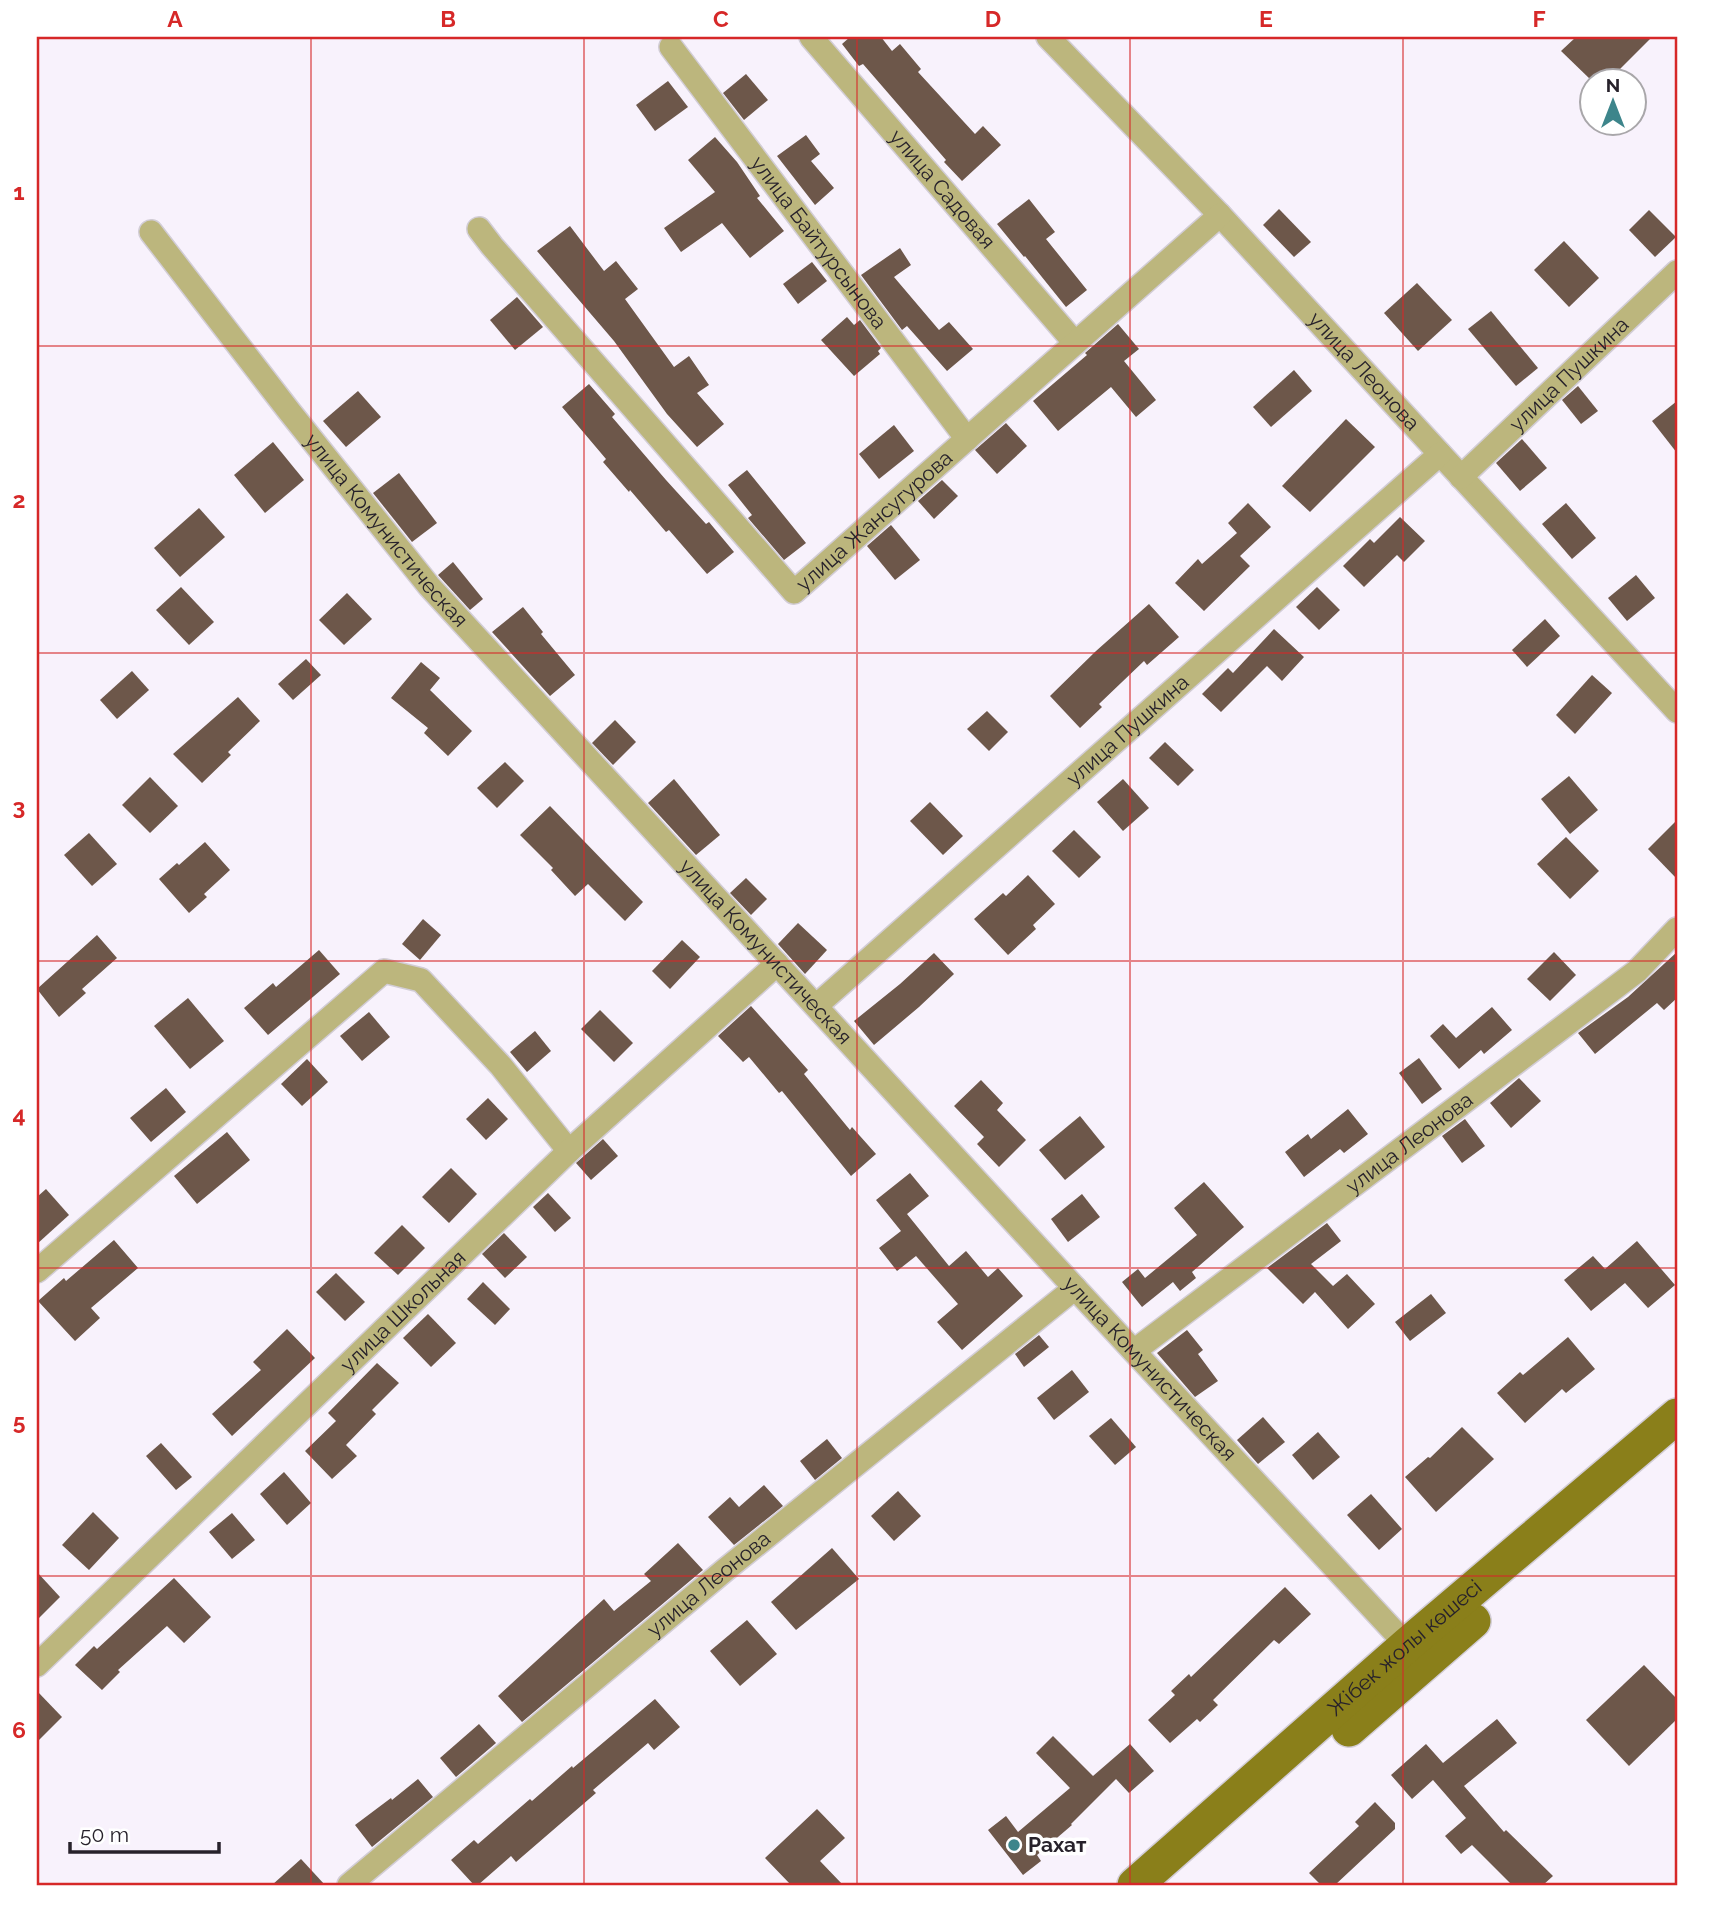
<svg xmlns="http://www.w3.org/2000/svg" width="1714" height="1922" font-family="Raleway,sans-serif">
<rect width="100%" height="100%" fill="#f8f2fc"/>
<g fill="#6d574a">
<polygon points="850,37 881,37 892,51 900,44 921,69 918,72 975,134 983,126 1001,145 962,181 944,162 946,160 863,64 859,66 842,44"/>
<polygon points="1576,37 1652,37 1609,80 1591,80 1561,51"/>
<polygon points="746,74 768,100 744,120 723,93"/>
<polygon points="668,81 688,107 655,131 636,105"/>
<polygon points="806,135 820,154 811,161 834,188 815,205 777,156"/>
<polygon points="715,137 737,162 760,196 757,198 784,231 750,258 722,223 681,252 664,228 715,192 688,160"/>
<polygon points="1029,199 1055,232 1046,239 1087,290 1066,307 1025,256 1024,257 997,224"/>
<polygon points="1279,209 1311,242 1294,257 1263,225"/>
<polygon points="1649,210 1676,237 1655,257 1629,230"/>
<polygon points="570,226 604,271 616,261 638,289 625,299 674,367 689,356 709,385 697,393 724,424 697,447 667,414 614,341 537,251"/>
<polygon points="1564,241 1599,278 1569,307 1534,270"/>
<polygon points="900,248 911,265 894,277 939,330 949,322 973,349 947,371 907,326 902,330 861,275"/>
<polygon points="812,262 827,281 798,304 783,284"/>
<polygon points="1417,283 1452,320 1418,351 1384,313"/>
<polygon points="517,297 543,327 515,350 490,320"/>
<polygon points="1491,311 1538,368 1516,386 1468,329"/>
<polygon points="847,317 854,325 860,320 881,348 878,351 880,354 854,376 821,340"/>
<polygon points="1118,324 1139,349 1124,361 1156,400 1136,417 1111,387 1058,431 1033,401 1087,355 1085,353"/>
<polygon points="1294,370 1312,391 1271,427 1253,407"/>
<polygon points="589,384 615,414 612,417 666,480 706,524 709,522 734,552 707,574 669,530 666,532 630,490 629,492 603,462 606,459 562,407"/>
<polygon points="1578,386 1598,411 1581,424 1562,400"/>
<polygon points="358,391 381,417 346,447 323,421"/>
<polygon points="1677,401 1677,453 1652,421"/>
<polygon points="1346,419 1375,447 1310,512 1282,486"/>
<polygon points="1006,423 1027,446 997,474 975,450"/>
<polygon points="894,425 914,451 879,479 859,454"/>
<polygon points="1522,439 1547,468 1520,491 1496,463"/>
<polygon points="273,442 304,480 265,513 234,475"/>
<polygon points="747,470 806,543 784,560 748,518 752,515 728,485"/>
<polygon points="399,473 437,523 412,542 373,493"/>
<polygon points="942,480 958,496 934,519 918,501"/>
<polygon points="1248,503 1271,527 1240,556 1250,566 1204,611 1175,583 1198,559 1202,564 1237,533 1228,523"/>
<polygon points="1566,503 1596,538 1572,559 1542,524"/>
<polygon points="199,508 225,537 180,577 154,548"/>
<polygon points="1400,517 1425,541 1404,562 1397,555 1364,587 1343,566 1370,539 1374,543"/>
<polygon points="891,525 920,560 895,580 867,546"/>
<polygon points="453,562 483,599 470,610 438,575"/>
<polygon points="1636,575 1655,598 1627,621 1608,598"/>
<polygon points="181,587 214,622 189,645 156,610"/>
<polygon points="1317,587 1340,610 1319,630 1296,607"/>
<polygon points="347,593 372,619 344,645 319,620"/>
<polygon points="1149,604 1179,637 1147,665 1144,661 1099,704 1102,707 1080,728 1050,696 1096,651"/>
<polygon points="523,607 543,632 541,634 575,675 550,696 492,632"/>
<polygon points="1545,619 1560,636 1527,667 1512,650"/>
<polygon points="1274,629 1304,657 1282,681 1267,666 1221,712 1202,694 1228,668 1233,673"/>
<polygon points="306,659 321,675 293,700 278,684"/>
<polygon points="421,662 440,678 430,690 472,731 448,756 424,733 428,728 391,698"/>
<polygon points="132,671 149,690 117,719 100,700"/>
<polygon points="1592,675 1612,693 1575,734 1556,715"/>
<polygon points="238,697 260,721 228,752 231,755 202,783 173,754"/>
<polygon points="987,711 1008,732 989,751 967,729"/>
<polygon points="615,720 636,742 613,765 592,743"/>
<polygon points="1165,742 1194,770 1178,786 1149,758"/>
<polygon points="505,762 524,781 497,808 477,788"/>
<polygon points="1569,776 1598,810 1570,834 1541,799"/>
<polygon points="150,777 178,806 150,833 122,805"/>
<polygon points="674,779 720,835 696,855 648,803"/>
<polygon points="1123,779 1149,808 1123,831 1097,802"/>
<polygon points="930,802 963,836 943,855 910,821"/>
<polygon points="550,806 643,902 625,921 588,884 575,896 551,870 553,868 520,835"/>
<polygon points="1677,820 1677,879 1648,849"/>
<polygon points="1074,830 1101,857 1079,878 1052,851"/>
<polygon points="89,833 117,864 92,886 64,855"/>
<polygon points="1566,837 1599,871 1570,899 1537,864"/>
<polygon points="205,842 230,870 204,894 207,897 189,913 159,879 177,863 179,865"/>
<polygon points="1028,875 1055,904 1033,925 1036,929 1008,955 974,919 1003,893 1006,896"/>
<polygon points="746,878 767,899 751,915 730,893"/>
<polygon points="423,919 441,935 420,960 402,944"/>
<polygon points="798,923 827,950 805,974 778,944"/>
<polygon points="97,935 117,958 82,989 86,993 59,1017 37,989"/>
<polygon points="682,940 700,957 670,989 652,971"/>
<polygon points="319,950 340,974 268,1035 244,1008 273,983 276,987"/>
<polygon points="1554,952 1576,975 1550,1001 1527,979"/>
<polygon points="1677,952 1677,998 1664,1010 1657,1003 1595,1054 1578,1033 1628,997"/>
<polygon points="934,953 954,974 919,1007 874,1045 854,1021 900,984"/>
<polygon points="188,998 224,1041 190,1069 154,1026"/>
<polygon points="751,1006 808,1070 804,1074 850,1130 852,1127 876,1154 851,1176 782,1091 779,1093 749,1057 743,1062 718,1036"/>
<polygon points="1492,1007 1512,1030 1484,1054 1481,1050 1459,1069 1430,1036 1443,1024 1456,1038"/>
<polygon points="600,1010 633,1043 614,1062 581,1029"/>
<polygon points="369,1012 390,1037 362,1061 340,1036"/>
<polygon points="535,1031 551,1051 527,1072 510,1052"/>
<polygon points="1419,1058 1442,1089 1422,1104 1399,1073"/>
<polygon points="307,1059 328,1082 302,1106 281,1084"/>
<polygon points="1519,1078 1541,1101 1511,1128 1490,1103"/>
<polygon points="981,1080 1003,1103 997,1110 1026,1140 999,1167 977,1144 984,1137 954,1106"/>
<polygon points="166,1088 186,1112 151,1142 130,1118"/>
<polygon points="488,1098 508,1119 486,1140 466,1119"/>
<polygon points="1348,1109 1368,1134 1344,1153 1340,1149 1304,1177 1285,1152 1308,1134 1311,1139"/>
<polygon points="1080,1116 1105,1147 1065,1180 1039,1150"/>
<polygon points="1465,1119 1485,1146 1462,1163 1442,1136"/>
<polygon points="227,1132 250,1160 197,1204 174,1176"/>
<polygon points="603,1139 618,1156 591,1180 576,1163"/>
<polygon points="451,1168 477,1194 449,1223 422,1197"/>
<polygon points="910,1173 929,1196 907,1214 949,1266 966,1251 988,1277 998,1268 1023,1296 962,1350 937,1322 958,1304 916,1256 897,1271 879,1248 901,1231 876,1200"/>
<polygon points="1204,1182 1244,1227 1192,1272 1196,1278 1180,1291 1173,1282 1142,1307 1122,1282 1138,1269 1145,1278 1197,1235 1174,1208"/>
<polygon points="46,1189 69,1215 37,1244 37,1197"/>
<polygon points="548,1193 571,1218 555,1232 533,1207"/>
<polygon points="1082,1194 1100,1217 1068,1242 1051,1219"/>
<polygon points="1327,1223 1341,1241 1311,1264 1333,1286 1347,1274 1375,1304 1348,1329 1315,1292 1303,1304 1267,1268"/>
<polygon points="402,1225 425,1248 398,1275 374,1253"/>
<polygon points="504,1233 527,1257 505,1278 482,1254"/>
<polygon points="114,1240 138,1268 91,1308 100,1318 75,1341 38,1301 64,1278 66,1281"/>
<polygon points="1637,1241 1675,1285 1648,1308 1625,1283 1591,1311 1564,1280 1593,1256 1605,1269"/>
<polygon points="336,1273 365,1302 345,1321 316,1292"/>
<polygon points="483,1282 510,1309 495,1325 467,1299"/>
<polygon points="1431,1294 1446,1313 1410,1341 1395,1322"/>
<polygon points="428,1314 456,1343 431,1367 403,1338"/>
<polygon points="287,1329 315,1358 232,1436 212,1414 261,1370 253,1362"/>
<polygon points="1187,1330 1203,1350 1198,1354 1218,1381 1195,1397 1157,1353"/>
<polygon points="1039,1335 1049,1347 1024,1367 1015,1354"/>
<polygon points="1568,1337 1595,1369 1566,1393 1562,1389 1525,1423 1497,1393 1520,1372 1523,1375"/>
<polygon points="377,1363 399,1383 372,1410 376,1414 346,1445 357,1456 332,1479 305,1451 336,1421 328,1413"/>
<polygon points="1072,1370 1089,1392 1054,1420 1037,1398"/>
<polygon points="1263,1417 1285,1442 1258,1464 1237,1440"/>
<polygon points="1111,1418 1136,1447 1115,1465 1089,1436"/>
<polygon points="1462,1427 1494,1459 1436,1512 1405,1477 1428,1457 1430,1458"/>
<polygon points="1318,1432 1340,1457 1313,1480 1292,1455"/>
<polygon points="827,1439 842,1458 815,1480 800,1461"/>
<polygon points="161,1443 192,1477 176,1490 146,1456"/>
<polygon points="284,1472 311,1503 287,1525 260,1494"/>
<polygon points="764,1485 783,1506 734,1545 708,1517 730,1497 739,1507"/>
<polygon points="898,1491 921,1516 894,1541 871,1516"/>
<polygon points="1371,1494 1402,1529 1379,1550 1347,1515"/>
<polygon points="93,1512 119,1538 89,1570 62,1545"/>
<polygon points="232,1513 255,1540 232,1559 209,1532"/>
<polygon points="678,1543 703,1570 522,1722 498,1696 604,1599 614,1611 651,1581 644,1574"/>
<polygon points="832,1548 859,1579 796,1630 771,1602"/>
<polygon points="37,1572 60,1597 37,1620"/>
<polygon points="174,1578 211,1617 184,1643 167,1626 118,1670 120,1672 102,1690 75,1665 94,1646 97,1649"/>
<polygon points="1285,1587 1311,1614 1279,1644 1274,1640 1213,1700 1218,1705 1200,1722 1197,1719 1170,1743 1148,1720 1175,1695 1171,1691 1189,1674 1191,1677"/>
<polygon points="747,1620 777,1654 740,1686 710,1651"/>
<polygon points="1644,1665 1677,1699 1677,1719 1629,1766 1586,1720"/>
<polygon points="37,1691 62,1717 37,1742"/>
<polygon points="655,1699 680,1727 654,1750 648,1743 593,1790 596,1793 516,1862 511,1856 478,1885 474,1885 451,1860 474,1840 478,1844 530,1799 532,1801 572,1766 573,1768"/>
<polygon points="1497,1719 1517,1743 1464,1786 1504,1832 1506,1830 1553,1876 1543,1885 1512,1885 1472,1845 1461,1854 1445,1836 1466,1818 1433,1780 1412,1799 1391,1775 1426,1744 1443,1763"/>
<polygon points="479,1724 496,1743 456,1777 440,1758"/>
<polygon points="1053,1736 1093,1776 1130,1744 1154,1771 1129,1793 1116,1779 1071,1824 1072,1825 1037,1855 1041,1861 1023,1875 988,1830 1006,1816 1018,1832 1070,1788 1036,1753"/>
<polygon points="418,1779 433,1797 372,1847 355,1825 391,1798 392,1800"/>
<polygon points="1375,1802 1395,1823 1395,1829 1335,1885 1321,1885 1309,1873 1359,1826 1355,1822"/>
<polygon points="817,1809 845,1838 820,1861 843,1885 791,1885 765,1858"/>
<polygon points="301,1859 325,1885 272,1885"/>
</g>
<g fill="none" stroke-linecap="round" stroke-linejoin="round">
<g stroke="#d2cdd6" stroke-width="26">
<g id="street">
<path id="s1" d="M811 37 1075 343"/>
<path id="s2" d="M1048 37 1220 215 1677 711"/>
<path id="s3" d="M671 47 967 439"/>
<path id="s4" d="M479 229 492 246 794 592 1220 215"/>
<path id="s5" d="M151 232 289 411 429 586 1075 1288 1416 1655"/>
<path id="s6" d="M1461 477 1677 272"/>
<path id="s7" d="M816 1006 1440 454"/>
<polyline points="37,1271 384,971 421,980 501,1066 569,1151"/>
<path id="s8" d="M1134 1351 1637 971 1677 929"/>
<path id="s9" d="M37 1665 569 1151 777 964"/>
<path id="s10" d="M349 1885 725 1570 1075 1288"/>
</g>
</g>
<g stroke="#d2cdd6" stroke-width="38">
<g id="primary">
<polyline points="1349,1729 1473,1621"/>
<path id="s11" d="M1135 1885 1407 1645 1677 1416"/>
</g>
</g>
<use href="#street" stroke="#bcb67d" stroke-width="23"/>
<use href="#primary" stroke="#8a7f1a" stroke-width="35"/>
</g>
<path fill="none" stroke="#d62828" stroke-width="2" stroke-opacity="0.55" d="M311 37V1885M584 37V1885M857 37V1885M1130 37V1885M1403 37V1885M37 346H1677M37 653H1677M37 961H1677M37 1268H1677M37 1576H1677"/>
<circle fill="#3d858b" stroke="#fff" stroke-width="2.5" cx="1014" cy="1845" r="7"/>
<g text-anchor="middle" stroke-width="7" stroke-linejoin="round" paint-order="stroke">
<g font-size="21" fill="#27222b" stroke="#fff">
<text dy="7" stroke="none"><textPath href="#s1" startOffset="201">улица Садовая</textPath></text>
<text dy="7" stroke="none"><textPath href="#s3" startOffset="245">улица Байтурсынова</textPath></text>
<text dy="7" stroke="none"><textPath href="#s2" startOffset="460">улица Леонова</textPath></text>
<text dy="7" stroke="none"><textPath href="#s6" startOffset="149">улица Пушкина</textPath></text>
<text dy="7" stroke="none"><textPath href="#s4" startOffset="588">улица Жансугурова</textPath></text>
<text dy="7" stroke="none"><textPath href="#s5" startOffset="380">улица Комунистическая</textPath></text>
<text dy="7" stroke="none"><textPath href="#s7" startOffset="416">улица Пушкина</textPath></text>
<text dy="7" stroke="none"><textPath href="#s5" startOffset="947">улица Комунистическая</textPath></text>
<text dy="7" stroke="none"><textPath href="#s8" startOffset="345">улица Леонова</textPath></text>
<text dy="7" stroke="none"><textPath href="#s9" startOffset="509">улица Школьная</textPath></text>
<text dy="7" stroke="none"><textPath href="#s5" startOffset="1514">улица Комунистическая</textPath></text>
<text dy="7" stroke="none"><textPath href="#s10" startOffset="469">улица Леонова</textPath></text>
<text dy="7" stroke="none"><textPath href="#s11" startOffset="359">Жібек жолы көшесі</textPath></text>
</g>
<g font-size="21" font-weight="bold" fill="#27222b" stroke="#fff" text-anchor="start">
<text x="1028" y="1852">Рахат</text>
</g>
</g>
<rect width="1714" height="1922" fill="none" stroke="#ffffff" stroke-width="77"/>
<g transform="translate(1613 102)"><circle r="33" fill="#ffffff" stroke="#a9a7aa" stroke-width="2"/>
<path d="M0-5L12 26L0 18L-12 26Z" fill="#3d858b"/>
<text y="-10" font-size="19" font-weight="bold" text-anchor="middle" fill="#27222b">N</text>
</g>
<path d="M70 1842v10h149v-10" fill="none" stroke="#27222b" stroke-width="3.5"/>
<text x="80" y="1842" font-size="21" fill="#27222b" stroke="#ffffff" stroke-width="5" paint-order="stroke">50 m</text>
<rect x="38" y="38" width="1638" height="1846" fill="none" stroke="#d62828" stroke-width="2.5"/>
<g font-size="23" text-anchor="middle" font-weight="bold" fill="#d62828">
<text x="175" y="27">A</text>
<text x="448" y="27">B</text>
<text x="721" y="27">C</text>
<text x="993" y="27">D</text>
<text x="1266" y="27">E</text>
<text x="1539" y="27">F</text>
<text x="19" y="200">1</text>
<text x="19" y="508">2</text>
<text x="19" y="815">3</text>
<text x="19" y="1123">4</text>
<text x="19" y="1430">5</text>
<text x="19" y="1738">6</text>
</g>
</svg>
